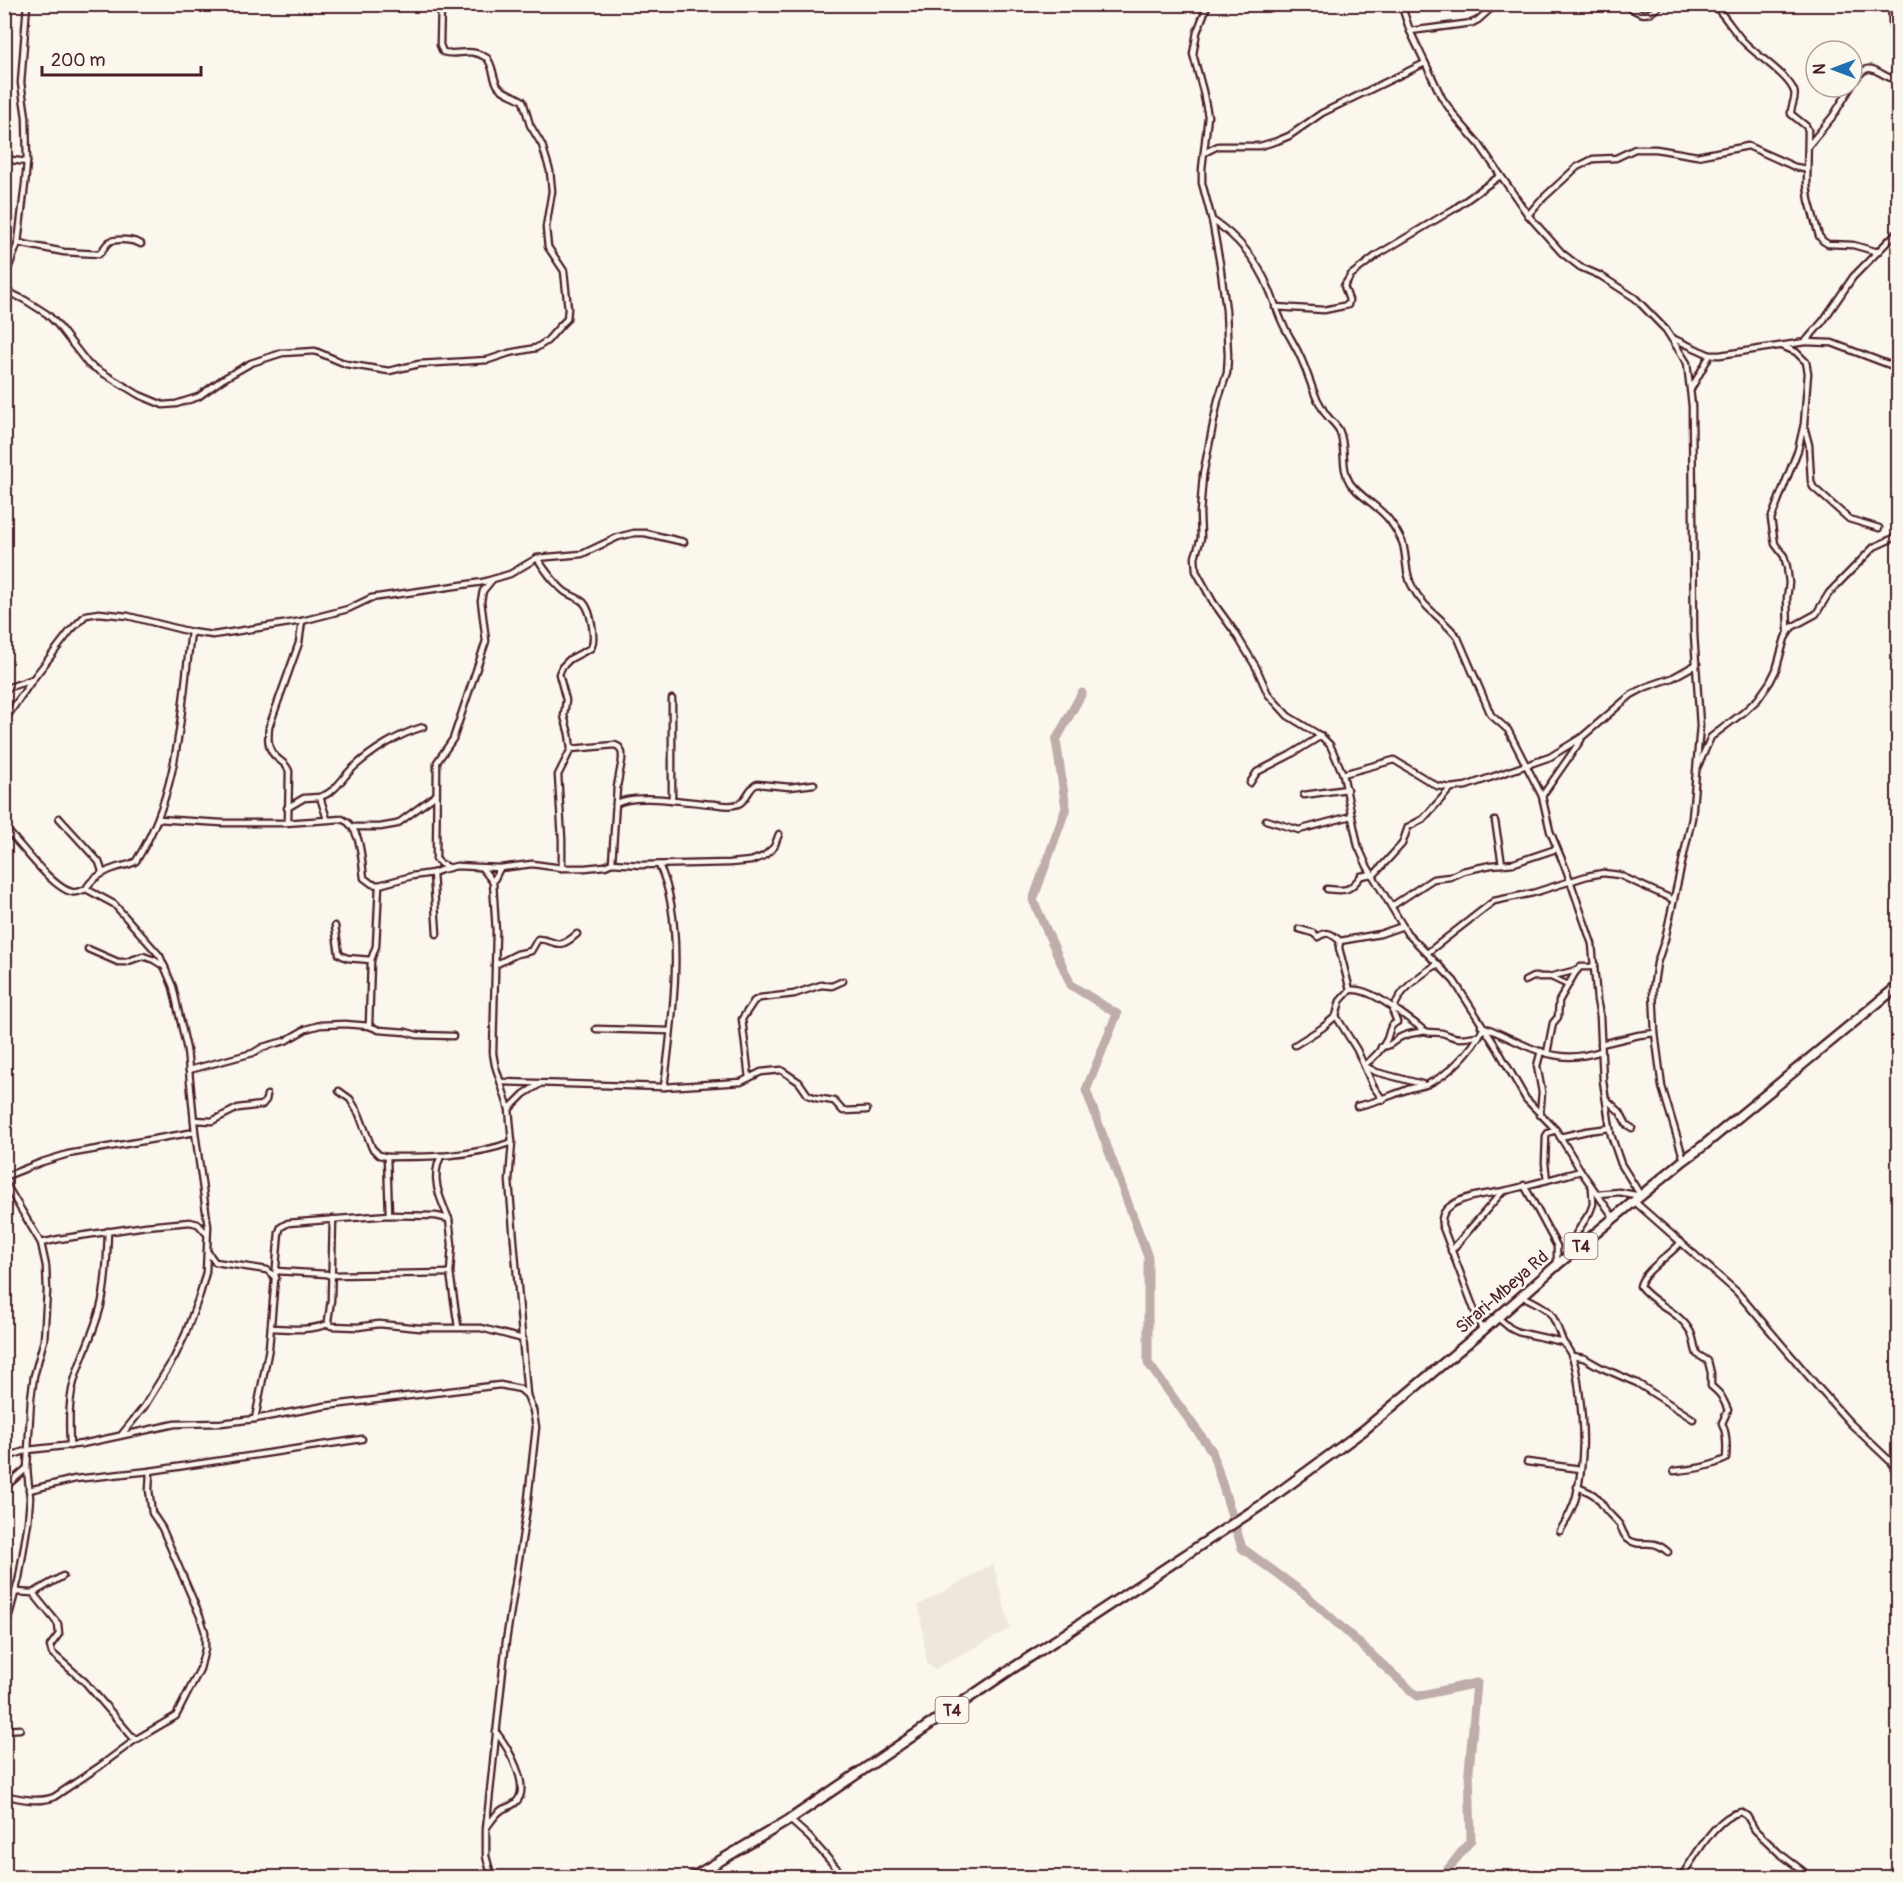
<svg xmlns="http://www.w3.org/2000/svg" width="1903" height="1882" font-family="Pangolin,sans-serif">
<rect width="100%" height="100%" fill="#fbf7ec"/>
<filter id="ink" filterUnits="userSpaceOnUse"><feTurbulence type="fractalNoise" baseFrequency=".0167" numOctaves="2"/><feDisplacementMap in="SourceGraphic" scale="12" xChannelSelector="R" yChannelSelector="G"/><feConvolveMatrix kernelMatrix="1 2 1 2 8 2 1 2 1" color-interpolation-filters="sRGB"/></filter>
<g filter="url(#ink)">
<polygon fill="#eee7de" points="993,1564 1010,1629 935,1669 927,1664 919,1605"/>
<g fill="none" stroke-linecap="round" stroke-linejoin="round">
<polyline stroke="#bfadaa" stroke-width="9" points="1082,693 1056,740 1066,808 1033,900 1071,985 1117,1014 1086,1090 1148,1257 1148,1363 1212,1451 1242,1548 1306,1595 1417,1696 1477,1683 1469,1770 1471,1840 1441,1878"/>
<g stroke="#4a1f2b" stroke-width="9">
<g id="minor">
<polyline points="1208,4 1197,32 1193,54 1203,91 1208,116 1202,169 1202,183 1212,220 1220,264 1226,310 1228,356 1227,373 1218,400 1203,475 1200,513 1201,538 1195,557 1196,571 1213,602 1234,631 1256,667 1268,694 1288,716 1321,736 1330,745 1343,774 1358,846 1367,866 1407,933 1454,981 1497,1048 1526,1099 1556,1130 1581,1171 1614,1218"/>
<polyline points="1401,4 1410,31 1442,98 1457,119 1479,144 1528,215 1562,253 1580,267 1601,276 1635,298 1666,330 1687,363 1692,406 1694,634 1700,726 1692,818 1665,939 1657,963 1653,990 1655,1033 1662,1087 1684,1160"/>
<path d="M1624 4C1639 14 1647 20 1661 4"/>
<path d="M1713 4C1725 16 1733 30 1743 41 1756 55 1788 75 1794 91 1797 98 1790 107 1791 114L1806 126 1808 130 1807 184 1809 200 1819 236 1823 241 1828 244 1853 245 1878 252"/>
<polyline points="1891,4 1892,22 1898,56"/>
<polyline points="1410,31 1472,23 1478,20 1496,4"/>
<path d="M1852 85C1869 57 1873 72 1895 80L1898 78"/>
<polyline points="1809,145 1833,116 1851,87"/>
<polyline points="1204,153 1218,146 1260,146 1277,141 1289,136 1322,113 1425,63"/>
<polyline points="4,159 27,162"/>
<polyline points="1528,215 1540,201 1577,167 1593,159 1616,158 1635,149 1656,149 1697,156 1748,146 1795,167 1807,169"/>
<path d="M1212 220C1237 236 1258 261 1269 289 1274 300 1277 311 1282 322 1287 333 1294 343 1299 354 1306 368 1310 383 1316 397 1319 402 1322 408 1325 413 1329 419 1335 423 1339 430 1347 447 1340 467 1350 483 1361 498 1379 506 1390 521 1395 528 1400 536 1403 544 1407 559 1405 575 1413 588 1424 609 1445 620 1458 638L1491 715 1508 730 1542 796 1550 831 1567 872 1592 944 1597 1000 1600 1016 1603 1081 1611 1135 1621 1164 1641 1196"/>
<path d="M18 243 64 252 99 254C103 251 105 245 109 242 117 238 134 240 141 244"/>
<polyline points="4,279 18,243 25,184 27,162 26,117 21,83 27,4"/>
<path d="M4 290 25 300 47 314 57 324 88 364 139 395 163 405 176 404 198 397 223 379 251 363 282 353 315 351 346 364 389 371 419 364 488 360 509 353 536 348 547 341 561 325 567 319 568 309 564 271 548 247 547 238 546 227 552 191 550 171 542 145 530 125 523 101C515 95 504 94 498 86 492 77 494 67 487 58 468 46 458 57 443 52L440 45 441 4"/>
<polyline points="1275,307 1324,310 1348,305 1349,300 1344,286 1351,275 1377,255 1454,209 1500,176"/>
<polyline points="1672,338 1710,355 1720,355 1805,342 1823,321 1853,277 1898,231"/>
<polyline points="1805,342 1832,343 1898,368"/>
<polyline points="1782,346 1796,352 1806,362 1808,373 1804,424 1798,450 1771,519 1775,544 1784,556 1787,567 1789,583 1787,598 1788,631"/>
<polyline points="1691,389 1710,355"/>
<polyline points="1804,426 1809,445 1811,481 1813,487 1849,519 1879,528"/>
<path d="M537 558C545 570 553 582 564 591 570 596 579 597 584 603 591 611 596 639 591 648L570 659 562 667 559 674 566 700 564 716 569 734 571 749 558 775 562 839V868"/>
<polyline points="4,689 33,679"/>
<polyline points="672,699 672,800"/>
<polyline points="4,721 33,679 71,630 86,615 99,613 128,616 191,632 213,635 302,621 348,609 371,598 483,582 510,574 537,558 582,554 618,537 634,533 645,533 684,542"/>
<polyline points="571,749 615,745 619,747 622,753 622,760 617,787 612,863"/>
<polyline points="1697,768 1711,737 1744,712 1758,699 1770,682 1776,670 1785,638 1792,627 1816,614 1829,593 1874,547 1898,536"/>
<polyline points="1343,774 1394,760 1437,786 1451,788 1466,786 1550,757 1582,737 1631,695 1646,687 1672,678 1697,664"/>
<polyline points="1250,783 1257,772 1290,755 1321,736"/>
<polyline points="1304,795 1347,789"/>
<polyline points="1542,796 1581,740"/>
<path d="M320 797C338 791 341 778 354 767 373 750 399 734 423 727"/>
<path d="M616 804C634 792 691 803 714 804 722 805 731 807 738 804 747 801 748 788 757 784L790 787 814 784"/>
<polyline points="287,808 304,798 320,797 327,819"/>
<polyline points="59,818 99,862 102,871 101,874"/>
<path d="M158 819 222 823H285L342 819C362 827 361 859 364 878L372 884 379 885 412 876 433 873 441 870 456 866 500 868 532 864 562 868H585L605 866 612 863 641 865 730 863 751 861 764 856 774 847 779 834"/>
<polyline points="1266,820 1299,830 1351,816"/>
<polyline points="1495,821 1502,864"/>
<path d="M288 822 289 771C286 763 281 762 275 756 267 748 268 737 269 727L299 643 302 621"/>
<path d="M4 827C20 843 52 888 72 892 78 893 81 891 86 889L114 904 160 956 173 987 187 1050 195 1132 208 1226 206 1272 200 1294 185 1335 174 1358 144 1407 122 1434"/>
<polyline points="353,827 380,827 397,824 436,795"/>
<path d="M659 865C687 923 672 1024 664 1087"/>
<polyline points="448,867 441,864 436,859 437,762 453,739 486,641 481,601 483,591 492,580"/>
<polyline points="482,868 493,882"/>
<polyline points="500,868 493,882 496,932 493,1053 495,1065 509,1109 512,1142 509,1181 527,1395"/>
<polyline points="433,873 437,934"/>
<polyline points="1373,876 1402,844 1408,827 1423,819 1451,788"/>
<path d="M86 889C91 878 107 870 118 867 125 865 131 865 136 861 180 793 181 709 191 632"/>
<path d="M1327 889C1346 891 1349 892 1361 876L1372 874"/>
<polyline points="1392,906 1433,879 1450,877 1463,871 1491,865 1514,863 1556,849"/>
<polyline points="335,926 339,954 347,958 371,960"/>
<path d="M1299 929 1313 933 1318 937C1327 930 1332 934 1340 941"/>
<polyline points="88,949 118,962 126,962 143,956 154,960 165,967"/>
<polyline points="1427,953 1494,901 1533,893 1587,876 1603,873 1619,875 1674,900"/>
<path d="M495 965 517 954 531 951 538 939C558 940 556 952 577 934"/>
<polyline points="1551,977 1568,985"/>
<polyline points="1525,981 1533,977 1549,977 1577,970"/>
<path d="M1350 990C1370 987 1400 1013 1416 1024 1420 1027 1423 1031 1428 1032 1433 1033 1438 1032 1442 1033 1449 1035 1453 1038 1460 1038 1467 1038 1473 1036 1479 1036"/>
<polyline points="1336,1016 1357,1050 1373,1086 1383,1100"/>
<polyline points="369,1026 371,960 376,946 379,885"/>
<path d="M1481 1026C1507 1035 1533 1053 1560 1056 1573 1058 1589 1055 1601 1051"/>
<polyline points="596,1029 670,1031"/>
<polyline points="1601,1044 1639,1035 1655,1033"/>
<polyline points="1295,1045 1322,1028 1336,1016 1340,1001 1350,990 1339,948 1340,941 1380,934 1403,926"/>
<path d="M1381 1047C1390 1046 1392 1043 1399 1038 1406 1033 1417 1033 1425 1031"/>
<polyline points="1547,1053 1553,1023 1558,1017 1559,1001 1575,973 1580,967 1591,967 1595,965"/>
<path d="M1364 1065C1373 1059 1382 1049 1387 1039 1390 1031 1389 1026 1397 1022L1393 1012C1397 991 1420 975 1438 964"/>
<polyline points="1365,1066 1376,1072 1422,1084"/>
<polyline points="189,1070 253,1053 263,1047 285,1041 306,1029 320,1025 345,1024 369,1026 379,1030 406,1032 417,1035 453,1036"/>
<polyline points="749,1078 761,1072 781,1070 799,1082 808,1095 816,1098 834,1101 843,1111 867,1110"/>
<polyline points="502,1082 664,1087 741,1082 749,1078 742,1019 754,1001 760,998 794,994 821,985 832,986 843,981"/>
<path d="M339 1091 350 1099 359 1114 372 1148 379 1155 387 1157C429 1157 472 1157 512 1142"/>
<polyline points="1606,1099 1620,1112 1627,1125 1632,1128"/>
<path d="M1357 1106C1375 1103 1389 1096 1406 1090 1413 1087 1421 1087 1428 1084 1450 1074 1472 1050 1483 1029"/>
<polyline points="509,1109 524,1094 540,1084"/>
<polyline points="1540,1115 1542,1092 1537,1066 1541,1051"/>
<polyline points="194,1120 212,1121 238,1108 262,1105 266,1100 267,1095"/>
<polyline points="1560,1137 1587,1131 1610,1128"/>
<path d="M441 1156C430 1178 440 1199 449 1219"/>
<polyline points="387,1157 389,1215"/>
<polyline points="4,1177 42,1162 68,1154 195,1132"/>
<polyline points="1547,1180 1545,1163 1546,1136 1548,1133 1556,1130"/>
<polyline points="4,1181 41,1243 46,1266 47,1291 44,1340 34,1376 31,1398 27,1468 30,1498 28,1522 19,1578 4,1634"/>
<polyline points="1524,1185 1557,1246 1557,1265"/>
<polyline points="1598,1194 1619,1192 1641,1196"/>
<polyline points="1635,1202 1737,1292 1817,1386 1850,1423 1891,1462 1898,1471"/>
<polyline points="333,1219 331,1300 328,1321 331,1326 358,1327 379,1324 420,1328 481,1328 523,1339"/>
<polyline points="41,1243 59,1239 146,1226 190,1222 198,1224 206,1233"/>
<polyline points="1574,1250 1576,1234 1590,1212 1593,1204 1592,1188"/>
<polyline points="207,1251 215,1262 267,1270 276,1278"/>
<polyline points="1451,1251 1502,1192"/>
<polyline points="276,1271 326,1274 332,1276"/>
<polyline points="332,1275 450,1273"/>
<path d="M1522 1296C1553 1311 1551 1310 1563 1342"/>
<path d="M1497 1317 1510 1328 1518 1332 1563 1342C1575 1356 1577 1373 1579 1390 1584 1429 1585 1459 1576 1497 1573 1509 1566 1521 1560 1531"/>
<path d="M271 1328C290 1329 310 1331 328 1324"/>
<path d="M1482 1330 1442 1225C1441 1214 1445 1209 1455 1203 1470 1195 1488 1194 1504 1191 1530 1185 1555 1178 1581 1171"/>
<polyline points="1572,1356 1584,1358 1600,1367 1637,1383 1693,1419"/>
<polyline points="255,1419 269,1348 279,1232 281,1227 288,1223 389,1215 436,1216 449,1219 452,1244 450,1273 458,1327"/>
<path d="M70 1446C69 1421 68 1396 77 1372 85 1348 97 1325 102 1301 107 1278 107 1254 108 1231"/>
<polyline points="4,1458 28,1450 82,1444 175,1424 221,1423 255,1419 325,1406 500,1385 520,1389 527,1395 533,1410 536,1427 527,1508 506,1641 486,1829 486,1856 492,1878"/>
<polyline points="1527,1462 1581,1469"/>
<path d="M1674 1471C1694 1469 1707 1468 1726 1459 1727 1447 1727 1433 1722 1423L1728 1410C1722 1397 1722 1395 1711 1386V1373L1708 1361 1697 1354C1694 1347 1694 1337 1690 1331 1679 1311 1653 1304 1640 1286 1643 1271 1671 1255 1681 1242"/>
<path d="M1577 1487C1595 1494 1596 1495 1606 1510 1610 1515 1615 1519 1619 1524 1623 1530 1623 1536 1629 1540 1642 1549 1650 1536 1668 1552"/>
<polyline points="4,1488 27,1468"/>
<polyline points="29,1490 75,1479 150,1471 362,1439"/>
<polyline points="15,1592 33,1593 58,1624 59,1634 50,1646 52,1653 85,1682 135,1740"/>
<polyline points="33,1593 63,1576"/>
<polyline points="4,1730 20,1729"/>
<path d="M4 1795C20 1799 39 1803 54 1797L100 1766 135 1740 176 1716 200 1669 205 1649V1632L200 1616 162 1528 152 1513 149 1490 150 1471"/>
<polyline points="790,1820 809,1837 840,1872 847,1878"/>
<path d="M487 1827C492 1820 496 1813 503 1809 508 1807 512 1806 516 1802 532 1787 507 1746 496 1732"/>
<path d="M1680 1878C1695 1858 1715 1816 1741 1812L1747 1816 1755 1830 1779 1853 1803 1871 1808 1878"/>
</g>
</g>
<g stroke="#4a1f2b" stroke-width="13">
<polyline id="trunk" points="691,1878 789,1820 1007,1672 1263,1504 1364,1430 1482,1331 1557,1265 1684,1160 1703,1146 1898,986"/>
</g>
<use href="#minor" stroke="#fbf7ec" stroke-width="4.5"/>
<use href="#trunk" stroke="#fbf7ec" stroke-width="8"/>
</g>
</g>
<g text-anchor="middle" stroke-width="5" stroke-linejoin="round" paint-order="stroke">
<g fill="#fbf7ec" stroke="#7f6065" stroke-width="1.5">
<rect x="1564.5" y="1233" width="33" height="26" rx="4.5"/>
<rect x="935.5" y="1697" width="33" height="26" rx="4.5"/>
</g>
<g font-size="16" font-weight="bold" fill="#4a1f2b">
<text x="1581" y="1252">T4</text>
<text x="952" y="1716">T4</text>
</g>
<g font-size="18" fill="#4a1f2b" stroke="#fbf7ec">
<text transform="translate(1502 1292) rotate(-41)" y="6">Sirari-Mbeya Rd</text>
</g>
</g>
<rect width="1903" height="1882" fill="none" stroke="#fbf7ec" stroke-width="24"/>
<rect x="12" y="12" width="1879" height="1858" fill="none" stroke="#4a1f2b" stroke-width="2" filter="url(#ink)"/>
<g transform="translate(1834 69) rotate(270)"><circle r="28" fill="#fbf7ec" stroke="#b4a19f" stroke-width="1.5"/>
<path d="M0-4.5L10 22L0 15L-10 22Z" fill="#1f6fb2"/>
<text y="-9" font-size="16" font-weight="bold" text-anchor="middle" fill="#4a1f2b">N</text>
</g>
<path d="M42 66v9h159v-9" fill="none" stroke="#4a1f2b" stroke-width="3"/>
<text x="51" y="66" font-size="18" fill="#4a1f2b" stroke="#fbf7ec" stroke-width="4.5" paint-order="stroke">200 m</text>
</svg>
